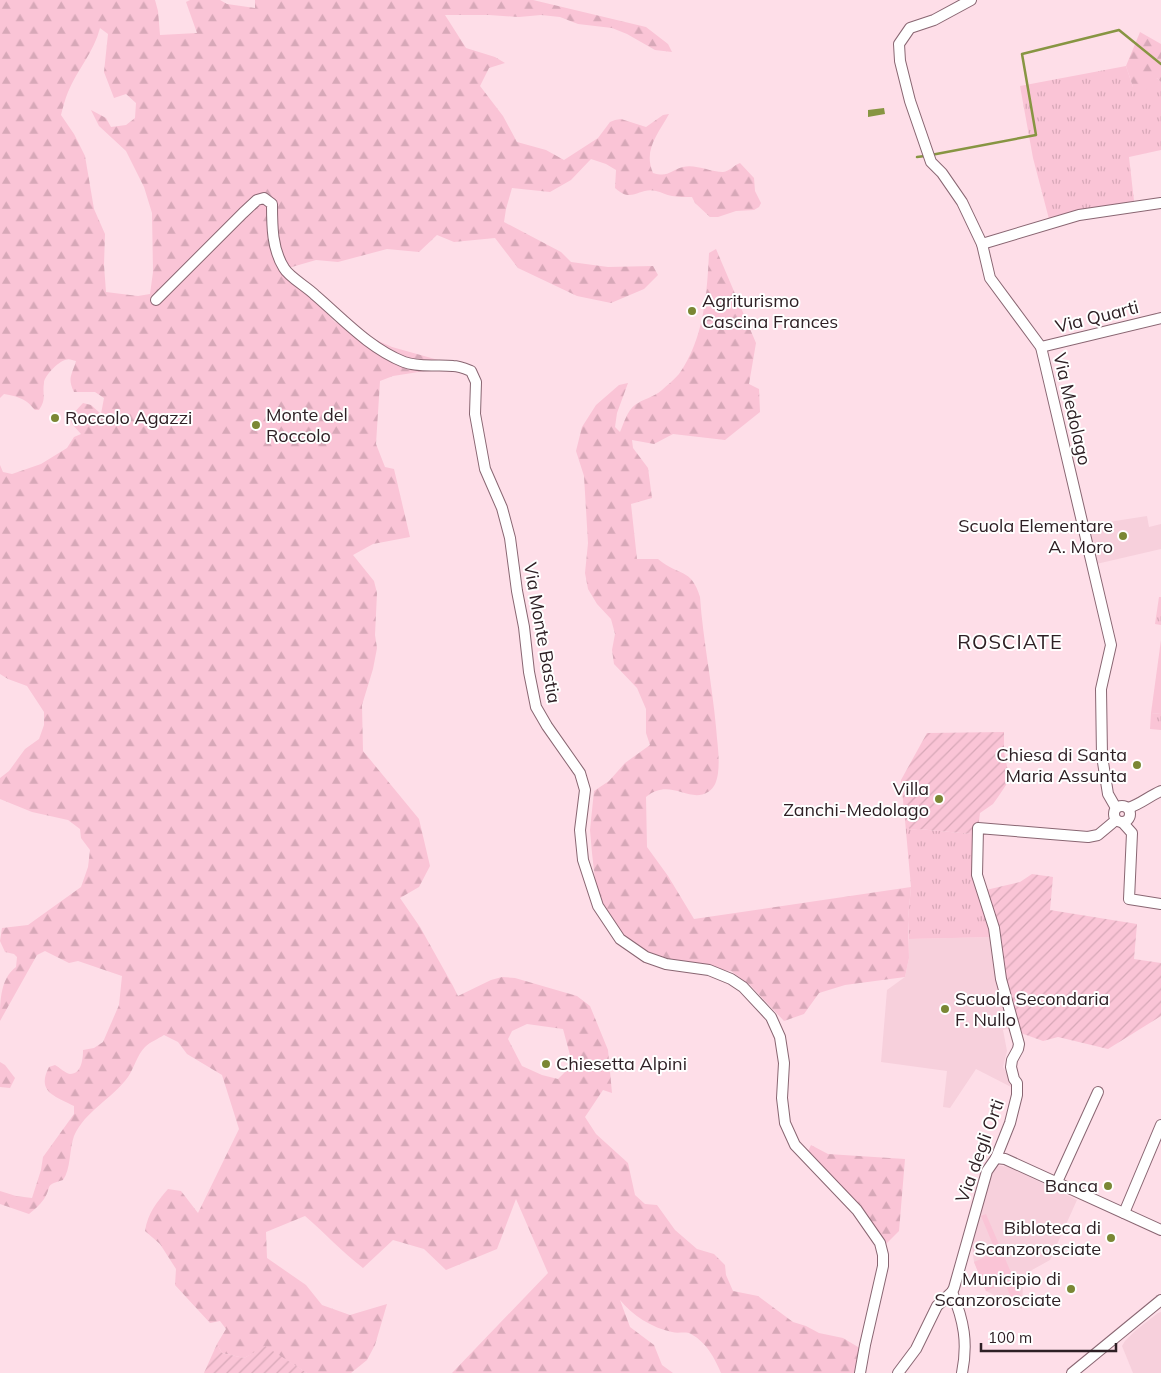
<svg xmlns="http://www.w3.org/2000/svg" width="1161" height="1373" font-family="Mulish,sans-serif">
<defs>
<pattern id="grass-tufts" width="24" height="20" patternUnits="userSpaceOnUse" patternTransform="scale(1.25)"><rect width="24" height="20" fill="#fac4d6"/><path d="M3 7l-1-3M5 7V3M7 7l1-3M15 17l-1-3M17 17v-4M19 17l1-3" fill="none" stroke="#d7a8b8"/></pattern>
<pattern id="forest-firs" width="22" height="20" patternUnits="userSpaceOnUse" patternTransform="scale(1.25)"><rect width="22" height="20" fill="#fac4d6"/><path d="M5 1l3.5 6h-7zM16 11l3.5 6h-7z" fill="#d7a8b8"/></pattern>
<pattern id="garden-furrows" width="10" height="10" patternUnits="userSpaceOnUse" patternTransform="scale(1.25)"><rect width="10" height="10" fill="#fac4d6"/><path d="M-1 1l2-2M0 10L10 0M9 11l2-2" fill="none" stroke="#d7a8b8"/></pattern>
</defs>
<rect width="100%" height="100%" fill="#fedee8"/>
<g fill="#f7d0dc">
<polygon points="1147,516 1149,527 1161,524 1161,549 1092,565 1083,526"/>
<polygon points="995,937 1011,1028 1003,1030 1007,1051 1003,1067 1015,1089 976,1069 950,1108 943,1107 947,1071 881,1062 887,990 905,977 909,958 909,939"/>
<polygon points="995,1165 1009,1167 1077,1200 1050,1260 1032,1270 1023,1282 1022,1309 986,1291 974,1262 971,1238 982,1193"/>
<polygon points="1161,1312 1161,1373 1133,1373 1122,1346 1125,1341 1135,1331 1158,1313"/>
</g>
<g fill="url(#grass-tufts)">
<polygon points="1126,66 1133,87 1157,78 1161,82 1161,150 1129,157 1134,201 1049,219 1033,158 1020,86"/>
<polygon points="1159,597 1161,597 1161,625 1155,624"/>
<polygon points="1151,713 1161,714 1161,730 1150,729"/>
<polygon points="905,820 911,830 918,829 972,834 978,828 977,875 995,937 909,939 908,919 911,887"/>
</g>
<g fill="url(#forest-firs)" fill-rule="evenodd">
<path d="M0 0H155L158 11 160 35 197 33 186 2 190 0H220L227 4 255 8V0H533L646 27 668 44 672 52 655 50 627 34 612 28 578 24 560 17 541 15 519 17 489 15H445L466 48 495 57 505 63 489 68 480 86 503 116 517 142 546 150 564 160 598 138 610 122 615 120 621 119 646 127 663 115 669 114C658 134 643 150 653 173 669 178 670 170 683 167 696 164 710 172 723 172 730 171 734 165 740 163L754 178 755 191 761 203 759 207 754 210 736 211 718 217H710L695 203 692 197C685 197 678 197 672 196 666 195 661 192 656 191 639 187 632 204 615 188L616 170 606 164 591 159 571 180 550 192 512 188 506 209 504 222 561 252 571 262 608 267 653 266 658 275 644 289 611 303 577 296 518 268 495 238 454 242 437 235 419 252 387 249 338 262 316 260 285 269 335 322 392 347 449 363 444 368 393 376 380 381 376 444 385 467 394 469 410 537 373 544 353 555 374 581 377 593 375 635 377 648 373 669 362 705 363 751 419 819 430 866 419 887 400 898 420 927 453 986 458 996 491 980 502 977 515 978 577 996 590 1006 608 1050 612 1093 603 1090 585 1117 596 1134 628 1163 635 1195 645 1204 657 1205 675 1230 697 1249 714 1254 725 1265 726 1275 733 1291 758 1296 793 1322 806 1326 819 1333 843 1338 863 1350 859 1373H721C714 1357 707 1343 691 1334 686 1331 678 1334 672 1332 652 1328 632 1315 620 1300L630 1327 654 1345 662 1365 673 1373H452L548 1273 516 1199 497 1249 446 1270 424 1249 393 1240 363 1268C342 1252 325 1233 305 1216L266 1232 267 1258 306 1285 322 1305 350 1315 387 1304 375 1345 367 1360 351 1373H307L265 1347 244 1358 222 1353 217 1344 226 1329 220 1321 210 1323 175 1285 176 1269 160 1244 145 1231C148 1213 156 1203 168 1189L181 1191 198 1213 239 1129 222 1075 187 1054 178 1042 164 1035C158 1039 150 1042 145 1047 137 1055 134 1068 128 1077 112 1099 85 1111 74 1136 69 1150 71 1169 63 1180 43 1186 53 1185 44 1199 40 1205 34 1210 29 1214L0 1204V1191L16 1196 32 1198 41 1170 43 1157 74 1114V1106C55 1096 36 1092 49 1067L55 1065C59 1067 65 1073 70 1074 82 1074 83 1058 83 1050L94 1048 103 1042 119 1005 122 976 78 961 69 963 45 951 37 955 0 1021C0 1002 0 979 16 967L17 957 14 954 5 952 0 941 2 928 28 925 81 887 88 867 90 850 81 838 80 829 68 820 32 812 0 799V778L9 771 25 749 39 739 44 725V712L27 686 8 679 0 674V465L3 472 12 474 41 464 67 448 74 437 81 434 72 424 70 417 83 403 91 405 101 414 104 398 95 392H74C67 378 72 375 76 361 72 360 69 358 65 360 58 362 44 376 44 383 42 395 47 398 39 410H35C25 398 19 397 4 394L0 398ZM100 28 108 34 104 72 114 98 126 94 136 103 135 118 126 125 111 127 106 118 91 110 99 126 126 151 144 187 152 213 153 272 150 294 138 296 106 292 104 265 105 234 94 209 85 156 74 134 61 115C63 107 65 99 68 92 77 70 94 52 100 28ZM527 1024 563 1029 570 1055 569 1068 558 1079 542 1075 522 1066 508 1039 512 1031Z"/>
<polygon points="1140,32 1161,44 1161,82 1157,78 1145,91 1133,87 1126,66"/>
<path d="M716 249 756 343 749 384 759 389 760 412 725 440 673 434 654 444 632 440 633 448 648 468 652 498 631 504 637 559H658C679 577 691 567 700 597 703 640 712 683 716 727 717 742 720 757 718 773 717 780 715 788 708 792 689 804 670 777 646 797L647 847 668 876 694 919 911 887 908 919 909 958 905 977 845 985 819 993 804 1014 784 1021 751 986 731 971 692 966 654 954 633 944 612 926 596 888 592 853 590 830 594 791 609 781 625 763 650 745 646 733V709L637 688 614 664 612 650 615 634 611 619 597 604 588 589 585 573 588 543 584 476 576 451 582 427 596 405 619 385 628 383 617 413 615 427 620 432C624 423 627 411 635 405 643 399 654 397 662 390 667 385 674 380 679 374 704 339 707 294 709 253Z"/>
<polygon points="0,1062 5,1065 15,1078 10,1088 0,1087"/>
<polygon points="811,1145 828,1154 905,1159 899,1231 882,1248 853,1212 804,1160"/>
</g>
<g fill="url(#garden-furrows)">
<polygon points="1004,732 1004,752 1009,776 1006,785 998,797 993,804 980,813 978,828 972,834 918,829 910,830 905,820 901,780 927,733"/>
<polygon points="1032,874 1053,877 1050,910 1137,924 1134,959 1161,963 1161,1016 1108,1049 1058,1037 1043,1041 1018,1032 1015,1024 986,890 1020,882"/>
<polygon points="217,1344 222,1353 244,1358 265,1346 307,1373 204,1373"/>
</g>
<g fill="#fac4d6">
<polygon points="1161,640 1161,714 1151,713"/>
<polygon points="986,1214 1021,1296 1012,1300 1005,1283 986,1291 974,1262 996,1252 981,1216"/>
</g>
<polygon fill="#879542" points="884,108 885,114 868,117 868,110"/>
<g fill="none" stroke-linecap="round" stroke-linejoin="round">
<g stroke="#879542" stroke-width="2.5">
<polyline points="931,155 1036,135 1022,54 1119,30 1161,64"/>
<polyline points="917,157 925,156"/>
</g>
<g stroke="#896672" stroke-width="12">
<g id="minor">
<polyline points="971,0 934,20 910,28 899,44 900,61 910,101 931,162 942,173 962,202 982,244 990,278 1041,347 1111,645 1101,689 1102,756 1108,794 1116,808"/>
<polyline points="982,244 1079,215 1161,203"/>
<path d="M156 300 243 213 257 200 264 198 272 204C272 226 272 249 284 268 289 277 307 287 315 295 343 319 369 348 404 362 420 368 437 364 453 366 459 366 466 369 471 371L476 382 475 414 485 469 502 508 510 538 517 591 524 627 529 672 536 707 547 726 580 773 585 790 580 830 583 860 598 906 620 939 646 957 666 964 709 970 731 979 743 987 771 1017 780 1037 784 1063 782 1098 785 1123 795 1145 857 1210 880 1243 883 1255V1266L865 1345 860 1373"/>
<polyline points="1041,347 1161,318"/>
<circle cx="1122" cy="814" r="8"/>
<path d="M1128 808C1141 804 1149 796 1161 791"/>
<polyline points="1123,823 1132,833 1129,899 1161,904"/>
<polyline points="996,1158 1005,1159 1161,1230"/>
<polyline points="1057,1182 1098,1092"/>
<polyline points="1124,1213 1161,1125"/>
<path d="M952 1292C964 1321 968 1343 962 1373"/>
<polyline points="898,1373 916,1349 937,1306 952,1292 954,1288 987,1171 996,1158 1010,1123 1017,1095 1017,1083 1014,1079 1011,1067 1012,1060 1018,1049 1019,1044 1001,979 994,928 977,875 978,828 1088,837 1098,835 1116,820"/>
<polyline points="1072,1373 1161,1300"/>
</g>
</g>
<use href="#minor" stroke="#fff" stroke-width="10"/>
</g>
<g fill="#7a8734" stroke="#fff" stroke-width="2">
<circle cx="692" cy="311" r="5"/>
<circle cx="55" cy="418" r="5"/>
<circle cx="256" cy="425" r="5"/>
<circle cx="1123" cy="536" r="5"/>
<circle cx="1137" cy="765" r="5"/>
<circle cx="939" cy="799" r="5"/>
<circle cx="945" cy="1009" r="5"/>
<circle cx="546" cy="1064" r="5"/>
<circle cx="1108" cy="1186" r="5"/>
<circle cx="1111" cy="1238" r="5"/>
<circle cx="1071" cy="1289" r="5"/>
</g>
<g text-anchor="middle" stroke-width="4" stroke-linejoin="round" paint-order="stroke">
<g font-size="18" fill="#2e2025" stroke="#fff" text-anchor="end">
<text x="702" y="307" text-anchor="start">Agriturismo<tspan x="702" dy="21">Cascina Frances</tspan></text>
<text x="266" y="421" text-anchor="start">Monte del<tspan x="266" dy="21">Roccolo</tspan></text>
<text x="65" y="424" text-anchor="start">Roccolo Agazzi</text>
<text x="1113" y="532">Scuola Elementare<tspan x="1113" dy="21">A. Moro</tspan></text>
<text x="1127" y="761">Chiesa di Santa<tspan x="1127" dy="21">Maria Assunta</tspan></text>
<text x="929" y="795">Villa<tspan x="929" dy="21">Zanchi-Medolago</tspan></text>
<text x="955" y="1005" text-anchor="start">Scuola Secondaria<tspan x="955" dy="21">F. Nullo</tspan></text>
<text x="556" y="1070" text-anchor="start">Chiesetta Alpini</text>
<text x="1098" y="1192">Banca</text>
<text x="1101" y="1234">Bibloteca di<tspan x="1101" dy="21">Scanzorosciate</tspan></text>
<text x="1061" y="1285">Municipio di<tspan x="1061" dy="21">Scanzorosciate</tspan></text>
</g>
<g font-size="18" fill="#2e2025" stroke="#fff">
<text transform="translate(1097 317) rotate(-14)" y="6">Via Quarti</text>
<text transform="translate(1072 409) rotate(77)" y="6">Via Medolago</text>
<text transform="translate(542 633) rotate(80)" y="6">Via Monte Bastia</text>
<text transform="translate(980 1151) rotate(-70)" y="6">Via degli Orti</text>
</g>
<g font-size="20" letter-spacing="1" fill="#2e2025" stroke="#fff">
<text x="1010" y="649">ROSCIATE</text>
</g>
</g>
<path d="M981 1343v8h135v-8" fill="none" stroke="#2e2025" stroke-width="2.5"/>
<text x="988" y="1343" font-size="15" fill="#2e2025" stroke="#ffffff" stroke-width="4" paint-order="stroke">100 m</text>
</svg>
